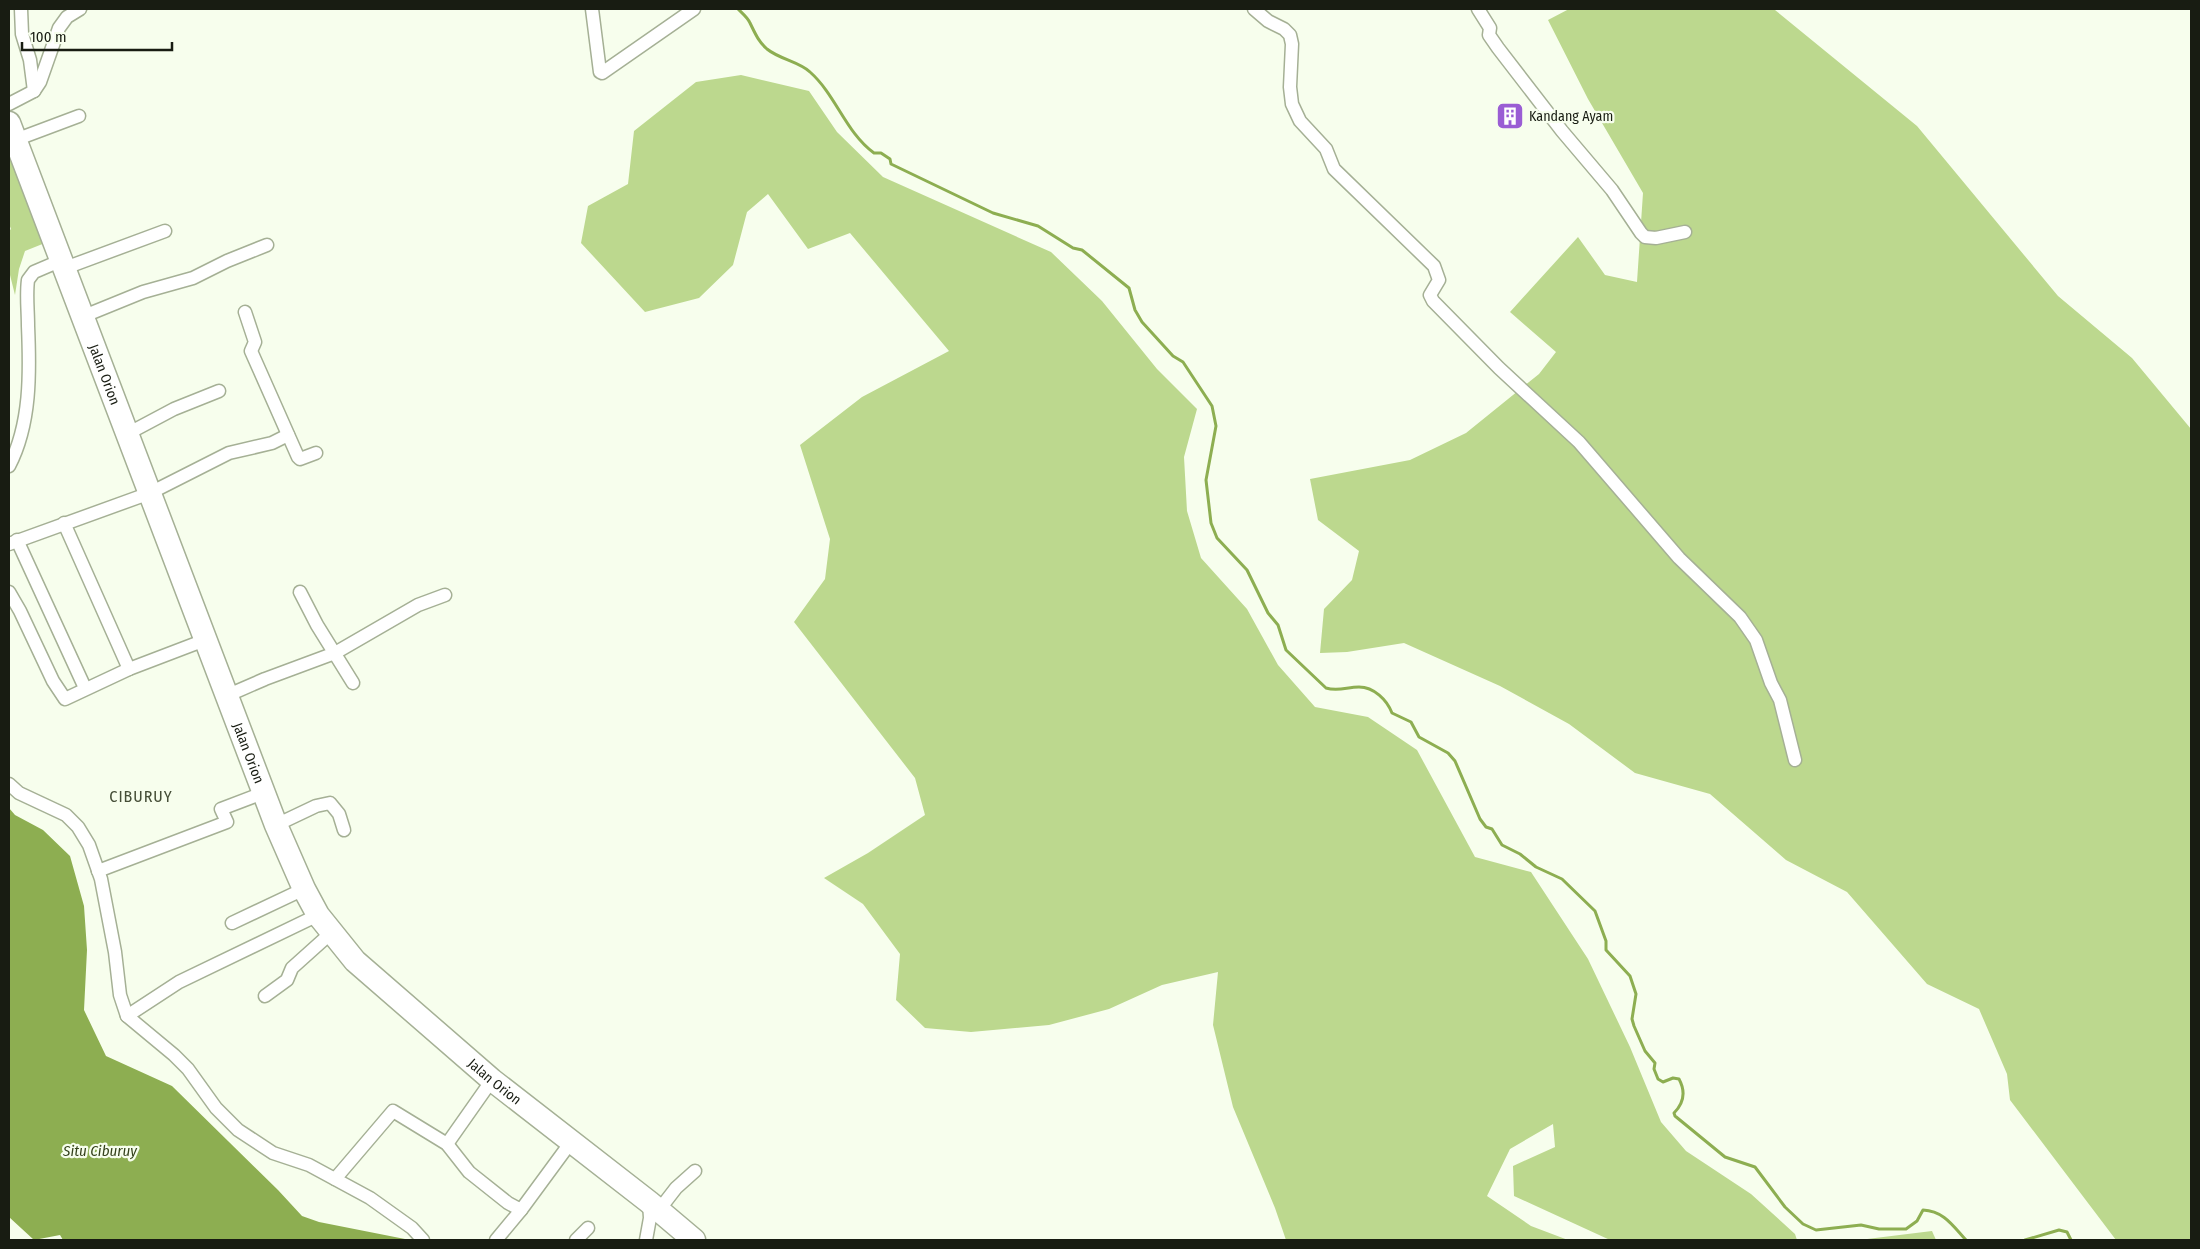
<svg xmlns="http://www.w3.org/2000/svg" width="2200" height="1249" font-family="'Fira Sans Condensed',sans-serif">
<rect width="100%" height="100%" fill="#f7feed"/>
<g fill="#bcd88e">
<polygon points="1569,9 1772,9 1775,10 1917,126 2058,296 2132,358 2191,429 2191,1240 2116,1240 2010,1100 2007,1074 1979,1009 1927,984 1847,892 1786,860 1710,794 1635,773 1569,724 1500,686 1404,643 1347,652 1320,653 1324,609 1352,580 1359,551 1318,520 1310,479 1410,460 1466,433 1539,374 1556,352 1510,312 1578,237 1605,275 1637,282 1643,193 1588,99 1548,20"/>
<polygon points="741,75 809,91 837,132 883,177 1051,252 1102,301 1157,369 1197,409 1184,457 1187,511 1201,558 1247,609 1278,665 1315,707 1368,717 1417,750 1475,857 1531,872 1588,959 1630,1047 1661,1122 1686,1151 1751,1194 1795,1234 1797,1240 1610,1240 1514,1196 1513,1166 1555,1147 1553,1124 1510,1149 1487,1196 1531,1226 1568,1240 1286,1240 1275,1208 1233,1107 1213,1025 1218,972 1162,985 1109,1009 1049,1025 971,1032 925,1028 896,1000 900,954 863,904 824,878 868,853 925,815 915,778 794,622 825,579 830,539 800,445 862,397 949,351 850,233 808,249 768,194 747,212 733,265 699,298 645,312 581,243 588,206 628,184 634,131 696,82"/>
<polygon points="16,157 45,243 25,251 19,269 15,295 9,271 9,231 11,229 9,224 9,160"/>
<polygon points="1932,1231 1936,1240 1859,1240"/>
</g>
<polygon fill="#8dae51" points="9,808 15,815 43,830 70,856 84,906 87,950 84,1010 106,1056 172,1086 278,1190 302,1216 319,1222 410,1240 63,1240 60,1235 34,1240 9,1217"/>
<g fill="none" stroke-linecap="round" stroke-linejoin="round">
<g stroke="#8dae51" stroke-width="3">
<path d="M738 9C742 13 748 18 750 23 755 33 758 41 767 49 779 59 800 62 810 72 836 95 846 133 874 153H881L890 159 891 164 993 213 1038 226 1073 248 1082 250 1129 288 1135 310 1142 322 1173 356 1183 362 1212 406 1216 426 1206 480 1211 523 1217 538 1247 570 1268 613 1278 625 1286 650 1326 688C1338 692 1347 687 1359 687 1374 687 1387 700 1392 713L1411 722 1419 737 1448 753 1455 761 1480 819 1486 827 1492 829 1502 845 1520 854 1536 867 1562 879 1595 911 1606 941V950L1630 976 1636 994 1632 1019 1634 1026 1645 1051 1655 1063 1654 1069 1658 1079 1663 1082 1673 1078 1679 1079C1686 1092 1684 1103 1674 1113L1675 1116 1725 1157 1755 1167 1785 1207 1803 1224 1816 1230 1861 1225 1879 1229H1906L1917 1221 1923 1210C1944 1211 1953 1226 1966 1240"/>
<polyline points="2025,1240 2059,1230 2067,1232 2071,1240"/>
</g>
<g stroke="#a5b095" stroke-width="15">
<g id="street">
<polyline points="21,9 22,34 30,60 34,91"/>
<polyline points="592,9 600,72 602,73 694,9"/>
<polyline points="1254,9 1268,21 1284,29 1290,35 1292,44 1290,87 1292,104 1300,121 1326,149 1334,169 1434,266 1439,280 1430,295 1433,301 1499,368 1579,442 1679,558 1740,617 1756,640 1771,683 1780,700 1795,760"/>
<polyline points="1478,9 1490,28 1489,35 1498,48 1562,131 1612,190 1641,233 1645,237 1656,238 1685,232"/>
<polyline points="9,104 34,91 40,82 59,28 67,17 80,9"/>
<polyline points="15,140 79,116"/>
<polyline points="65,268 165,231"/>
<polyline points="245,312 255,342 251,351 298,457 300,459 316,453"/>
<polyline points="84,316 143,292 193,278 227,261 267,245"/>
<polyline points="127,434 174,409 219,391"/>
<path d="M9 466C31 424 30 372 28 326 28 310 26 295 28 280L34 272 62 260"/>
<polyline points="64,523 129,669"/>
<polyline points="17,540 85,688"/>
<polyline points="9,544 150,493 229,453 272,443 288,435"/>
<polyline points="9,592 20,611 53,681 65,699 129,669 205,640"/>
<polyline points="300,592 317,625 353,683"/>
<polyline points="226,696 265,679 335,653 418,605 445,595"/>
<polyline points="9,784 19,793 66,815 78,827 89,845 101,879 115,952 120,995 127,1016 174,1055 188,1069 216,1108 238,1130 273,1153 309,1165 370,1198 412,1228 423,1240"/>
<polyline points="276,825 316,806 330,803 339,814 344,830"/>
<polyline points="98,871 227,822 221,809 263,793"/>
<polyline points="232,923 304,889"/>
<polyline points="265,996 287,980 292,968 331,933"/>
<polyline points="127,1016 179,982 318,915"/>
<polyline points="447,1144 492,1080"/>
<polyline points="335,1179 393,1111 447,1144 469,1172 508,1203 521,1210"/>
<polyline points="659,1210 676,1188 695,1171"/>
<polyline points="496,1240 521,1210 571,1142"/>
<polyline points="576,1240 588,1228"/>
<polyline points="646,1240 650,1218 649,1202"/>
</g>
</g>
<g stroke="#a5b095" stroke-width="25">
<g id="highway">
<path id="s1" d="M9 123 276 825 304 889 318 915 355 961 492 1080 649 1202 694 1240"/>
</g>
</g>
<use href="#street" stroke="#fff" stroke-width="12"/>
<use href="#highway" stroke="#fff" stroke-width="22"/>
</g>
<defs>
<g id="building-square" transform="scale(1.4375)"><rect x="-9" y="-9" width="18" height="18" rx="4" fill="#9a5dd4" stroke="#f7feed"/><path d="M-4-6H4V6H1V3H-1V6H-4ZM-2.5-4.3h1.7v1.8h-1.7ZM.8-4.3h1.7v1.8H.8ZM-2.5-1h1.7V.8h-1.7ZM.8-1h1.7V.8H.8Z" fill="#fff"/></g>
</defs>
<g fill-rule="evenodd">
<use href="#building-square" x="1510" y="116"/>
</g>
<g text-anchor="middle" stroke-width="4.5" stroke-linejoin="round" paint-order="stroke">
<g font-size="14" fill="#181c12" stroke="#f7feed" text-anchor="start">
<text x="1529" y="121">Kandang Ayam</text>
</g>
<g font-size="14" fill="#181c12" stroke="#f7feed">
<text dy="5" stroke="none"><textPath href="#s1" startOffset="269">Jalan Orion</textPath></text>
<text dy="5" stroke="none"><textPath href="#s1" startOffset="674">Jalan Orion</textPath></text>
<text dy="5" stroke="none"><textPath href="#s1" startOffset="1094">Jalan Orion</textPath></text>
</g>
<g font-size="15" font-style="italic" fill="#34411b" stroke="#f7feed">
<text x="100" y="1156">Situ Ciburuy</text>
</g>
<g font-size="16" letter-spacing="1" fill="#454e37" stroke="#f7feed">
<text x="141" y="802">CIBURUY</text>
</g>
</g>
<rect width="2200" height="1249" fill="none" stroke="#181c12" stroke-width="20"/>
<path d="M22 42v8h150v-8" fill="none" stroke="#181c12" stroke-width="2.5"/>
<text x="30" y="42" font-size="15" fill="#181c12" stroke="#f7feed" stroke-width="4" paint-order="stroke">100 m</text>
</svg>
